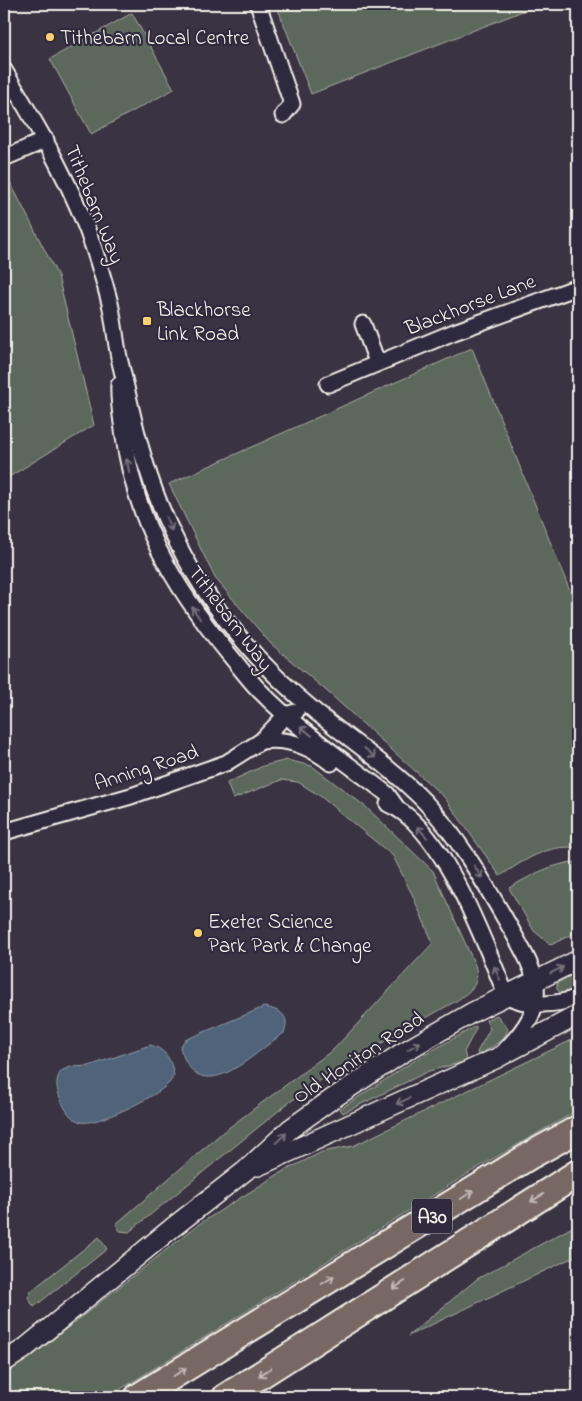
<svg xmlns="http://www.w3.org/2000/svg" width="582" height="1401" font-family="'Indie Flower',sans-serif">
<rect width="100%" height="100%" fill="#3a3342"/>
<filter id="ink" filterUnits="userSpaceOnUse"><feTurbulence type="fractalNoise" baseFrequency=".02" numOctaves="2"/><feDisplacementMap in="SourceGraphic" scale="10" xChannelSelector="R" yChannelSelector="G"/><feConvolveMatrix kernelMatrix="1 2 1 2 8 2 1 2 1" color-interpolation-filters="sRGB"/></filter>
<g filter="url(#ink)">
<g fill="#5d685c" stroke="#a8aca2">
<polygon points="276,4 541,4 311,94"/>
<polygon points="132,13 174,89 91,134 50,59"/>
<polygon points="7,176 58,276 94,425 4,480 4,178"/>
<path d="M472 348 578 611V848C549 843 523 861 500 876L445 798 330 694 270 643 215 578 169 484Z"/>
<path d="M287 760 312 766 366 807 433 871 475 965C481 984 471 991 456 1001L341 1066 287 1104 129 1232 120 1231 116 1224 223 1132 334 1049 433 943 412 894 393 856 320 796 298 782 281 780 233 799 227 783 263 766Z"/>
<path d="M572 862 578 863V931L551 945 534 931 509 888C530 876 547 866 572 862Z"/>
<polygon points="578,972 578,990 565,994 560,993 557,989 557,983"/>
<path d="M497 1015 508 1029C503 1043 491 1047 478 1055L477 1052 490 1029 486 1020Z"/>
<polygon points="476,1026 476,1029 464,1052 467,1061 429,1071 343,1113 340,1109 417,1059"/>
<polygon points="578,1037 578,1110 479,1167 108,1397 4,1397 4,1374 37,1352 199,1224 280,1173 322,1152 353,1146"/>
<polygon points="578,1224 578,1255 408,1336 477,1279"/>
<polygon points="99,1237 107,1249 34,1307 28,1298 31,1291"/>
</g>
<g fill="#4f637a" stroke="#919ca6">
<path d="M264 1007C280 1010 291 1015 284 1033 253 1053 199 1113 180 1047L185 1040Z"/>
<path d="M150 1045C166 1049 171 1060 174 1075 172 1078 171 1082 168 1084 156 1097 96 1126 81 1122 70 1119 65 1109 61 1100 56 1088 55 1081 61 1071L70 1067 89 1066Z"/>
</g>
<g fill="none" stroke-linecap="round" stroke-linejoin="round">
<g stroke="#f4f1e8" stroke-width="19">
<g id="minor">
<polyline points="258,4 292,104 283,115"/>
<path d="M4 70C39 129 74 187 95 252 101 271 107 290 111 308 115 327 116 347 121 366 129 398 135 431 145 462 164 525 196 585 238 635 261 663 289 690 317 713 353 742 392 768 425 802 459 838 482 879 507 922 537 975 555 1000 505 1050"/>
<polyline points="4,158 46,140"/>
<polyline points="363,324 377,362"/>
<polyline points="328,384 454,332 578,287"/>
<path d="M119 385C118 400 121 415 123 430 134 519 172 585 228 653 239 666 249 680 260 691 298 730 345 761 387 794L397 808"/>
<path d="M261 741C288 737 311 747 331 763"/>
<path d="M388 804C443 826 485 944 506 995 527 1007 556 1006 578 997"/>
<polyline points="4,832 131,796 226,763 261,741 286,715 296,712"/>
</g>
</g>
<g stroke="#f4f1e8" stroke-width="22">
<g id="tertiary">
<polyline points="258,1166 495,1059 578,1015"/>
<polyline points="4,1362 24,1349 172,1228 245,1171 290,1129 332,1099 402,1053 473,1012 578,960"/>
</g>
</g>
<g stroke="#f4f1e8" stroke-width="30">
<g id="trunk">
<polyline points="138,1397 531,1155 578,1129"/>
<polyline points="226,1397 578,1173"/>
</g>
</g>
<use href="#minor" stroke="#2f2a3d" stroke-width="15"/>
<use href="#tertiary" stroke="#2f2a3d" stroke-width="19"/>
<use href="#trunk" stroke="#776864" stroke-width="26"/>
</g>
<defs><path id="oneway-shaft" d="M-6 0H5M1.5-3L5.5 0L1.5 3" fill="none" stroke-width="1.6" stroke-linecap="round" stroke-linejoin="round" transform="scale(1.25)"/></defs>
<g stroke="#747079">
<use href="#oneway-shaft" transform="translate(128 466) rotate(-101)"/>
<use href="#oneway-shaft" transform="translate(169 524) rotate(67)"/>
<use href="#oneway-shaft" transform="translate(196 613) rotate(-124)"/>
<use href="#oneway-shaft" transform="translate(306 731) rotate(-142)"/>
<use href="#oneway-shaft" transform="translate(370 753) rotate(41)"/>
<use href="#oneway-shaft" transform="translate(422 832) rotate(-132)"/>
<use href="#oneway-shaft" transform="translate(478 872) rotate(58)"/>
<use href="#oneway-shaft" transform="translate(557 970) rotate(-26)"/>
<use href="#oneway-shaft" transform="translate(497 973) rotate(-113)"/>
<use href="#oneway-shaft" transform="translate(414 1046) rotate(-30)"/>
<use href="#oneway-shaft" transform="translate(403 1101) rotate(156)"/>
<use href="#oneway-shaft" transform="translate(281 1138) rotate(-43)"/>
</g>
<g stroke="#c2bab3">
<use href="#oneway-shaft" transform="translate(467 1195) rotate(-32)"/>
<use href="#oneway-shaft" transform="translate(537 1198) rotate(149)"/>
<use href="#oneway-shaft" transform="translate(328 1280) rotate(-32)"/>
<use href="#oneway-shaft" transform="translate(399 1285) rotate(148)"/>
<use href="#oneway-shaft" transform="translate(180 1372) rotate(-32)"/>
<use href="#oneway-shaft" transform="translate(265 1372) rotate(147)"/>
</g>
</g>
<g fill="#ffd166" stroke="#2f2a3d" stroke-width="2">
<circle cx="50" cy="37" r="5"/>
<rect x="142" y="316" width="10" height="10" rx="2.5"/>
<circle cx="198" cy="933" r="5"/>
</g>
<g text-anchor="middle" stroke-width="4.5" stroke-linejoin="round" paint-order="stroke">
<rect fill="#2f2a3d" stroke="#b9b5b5" stroke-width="1" x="412" y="1198.5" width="40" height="35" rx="4"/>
<g font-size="20" font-weight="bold" fill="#f4f1e8">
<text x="432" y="1223">A30</text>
</g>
<g font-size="21" fill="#f4f1e8" stroke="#2f2a3d" text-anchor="start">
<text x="60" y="44">Tithebarn Local Centre</text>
<text x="157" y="316">Blackhorse<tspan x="157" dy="24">Link Road</tspan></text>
<text x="208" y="928">Exeter Science<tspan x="208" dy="24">Park Park &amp; Change</tspan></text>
</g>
<g font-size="21" fill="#f4f1e8" stroke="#2f2a3d">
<text transform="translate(95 204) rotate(68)" y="7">Tithebarn Way</text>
<text transform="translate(470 304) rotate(-21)" y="7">Blackhorse Lane</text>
<text transform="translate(231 618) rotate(53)" y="7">Tithebarn Way</text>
<text transform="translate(146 767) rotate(-18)" y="7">Anning Road</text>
<text transform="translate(358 1057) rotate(-33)" y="7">Old Honiton Road</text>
</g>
</g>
<rect width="582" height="1401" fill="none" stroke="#2f2a3d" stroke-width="20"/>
<rect x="10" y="10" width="562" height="1381" fill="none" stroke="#f4f1e8" stroke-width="2" filter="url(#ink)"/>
</svg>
